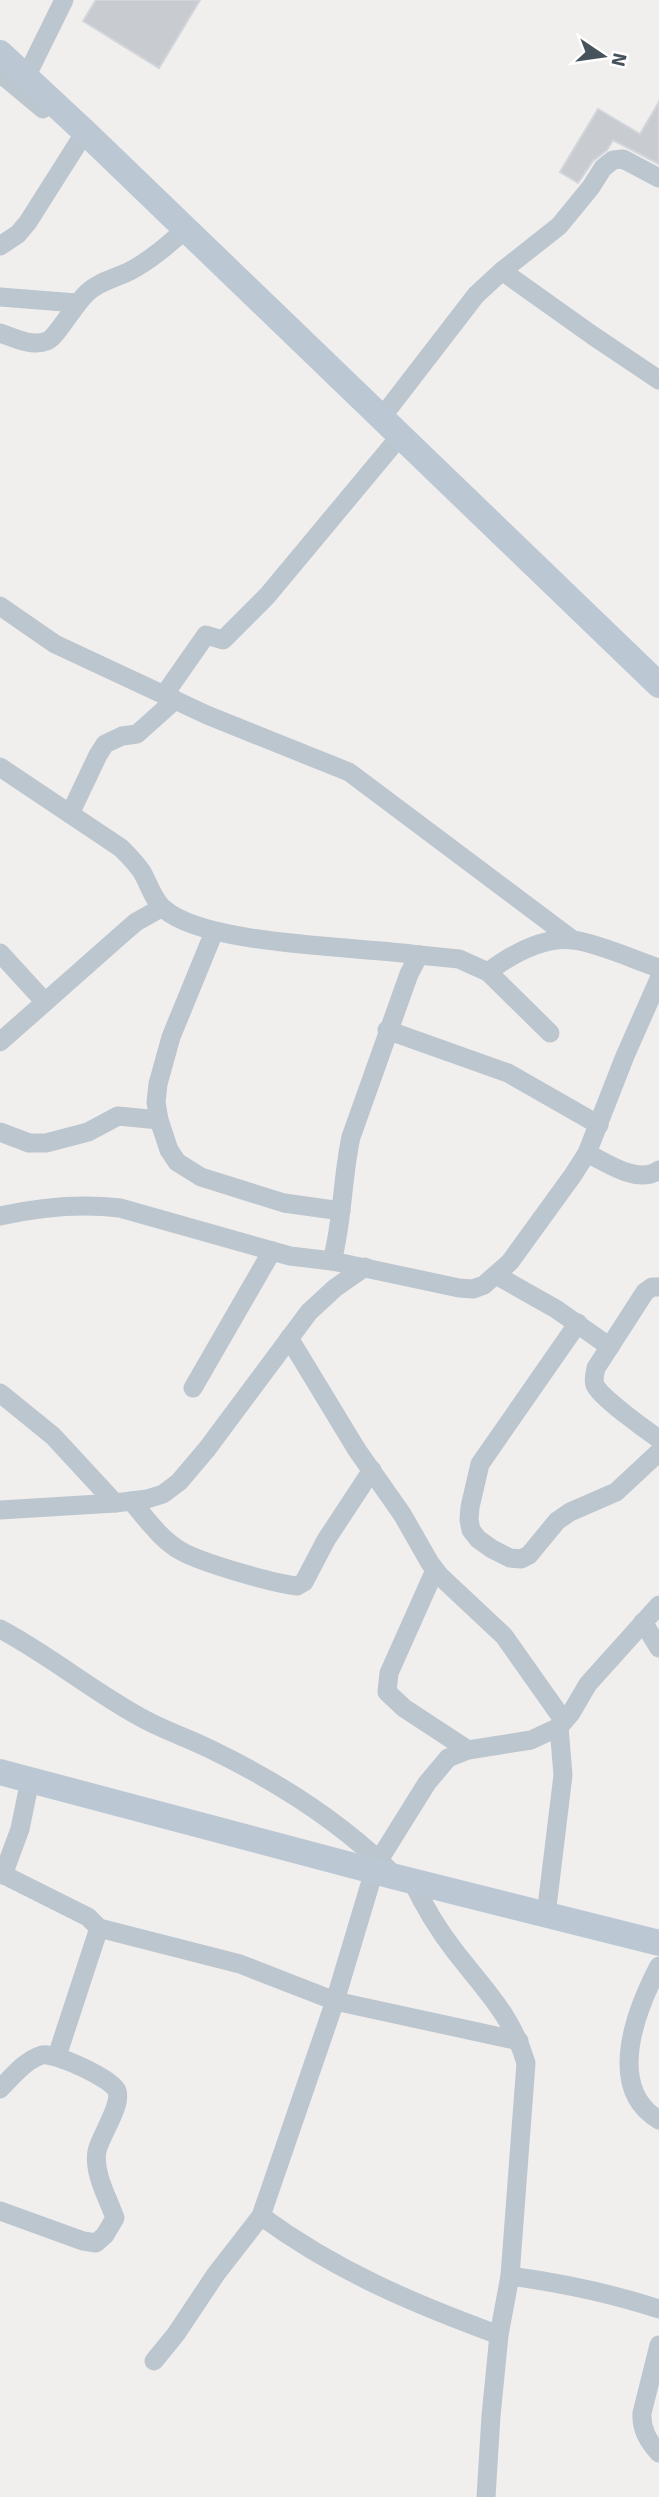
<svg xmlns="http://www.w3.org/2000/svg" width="659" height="2497" font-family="Signika,sans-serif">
<rect width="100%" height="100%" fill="#f1eeee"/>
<g fill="#c8ccd1" stroke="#d2d5da" stroke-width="2">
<polygon points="96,0 200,0 159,68 83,21"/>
<polygon points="659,102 659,164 613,140 607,150 593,161 578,183 560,172 598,109 640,134"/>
</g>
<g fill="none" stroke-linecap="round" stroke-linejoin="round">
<g stroke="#bcc6ce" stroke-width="19">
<polyline points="0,73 43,109"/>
<polyline points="26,77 64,0"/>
<polyline points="0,246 18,234 28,222 85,132"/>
<polyline points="502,271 592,335 659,380"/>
<polyline points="0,297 76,303"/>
<path d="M0 333C14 338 32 347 47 341 57 337 75 303 88 292 100 281 116 278 130 271 151 260 169 244 186 229"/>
<polyline points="382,417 476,295 502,271 559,226 591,187 603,168 613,160 623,159 659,178"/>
<polyline points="0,606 55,644 207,715 349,772 573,940"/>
<polyline points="164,695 206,635 223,640 267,596 401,435"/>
<path d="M0 767 121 848C129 856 136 863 142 872 149 884 153 900 164 909 207 946 358 946 419 955"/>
<polyline points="70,814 98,755 105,744 122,736 137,734 175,700"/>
<polyline points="214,932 171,1037 158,1084 156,1102 159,1120 169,1150 177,1162 201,1177 284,1203 341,1211"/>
<polyline points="0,953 45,1002"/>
<polyline points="387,1030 508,1073 599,1125"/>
<path d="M550 1033 488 972C512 954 543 936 574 940 603 945 632 959 659 968"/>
<polyline points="0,1042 121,935 136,922 161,908"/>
<polyline points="0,1132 29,1143 46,1143 88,1132 118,1116 159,1120"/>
<path d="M587 1153C607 1163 638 1185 659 1170"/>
<path d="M0 1216C40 1207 79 1203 120 1208L290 1256 332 1261 459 1288 473 1289 484 1285 510 1262 573 1175 587 1153 625 1056 659 979"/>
<path d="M332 1261C343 1220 342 1178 351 1137L409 974 419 955 459 959 488 972"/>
<polyline points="496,1275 556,1309 610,1347"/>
<path d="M659 1287H652L645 1292 596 1368C595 1373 593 1379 595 1385 600 1397 646 1430 659 1439"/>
<polyline points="578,1323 480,1464 470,1507 469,1520 471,1530 478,1539 492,1549 510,1558 521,1559 529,1555 557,1521 570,1512 616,1492 659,1452"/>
<polyline points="289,1338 357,1450 402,1514 430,1563 440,1576 504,1636 564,1721"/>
<polyline points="193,1388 272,1251"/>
<polyline points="0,1393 53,1436 115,1503"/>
<path d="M131 1501C146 1518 161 1540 181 1551 202 1563 272 1583 297 1586L304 1582 326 1540 372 1470"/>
<polyline points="0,1510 115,1503 147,1499 163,1494 179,1482 207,1449 309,1312 335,1288 365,1267"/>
<polyline points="435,1570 389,1673 387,1692 404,1708 468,1750"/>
<polyline points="643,1622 659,1648"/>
<path d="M0 1629C49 1655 91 1690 140 1717 163 1730 188 1738 212 1750 278 1782 343 1823 395 1876"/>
<polyline points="379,1860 427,1783 448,1758 468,1750 531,1740 559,1727 571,1713 588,1684 659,1605"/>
<polyline points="0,1873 88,1917 99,1928 57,2056"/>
<polyline points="3,1875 20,1829 30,1780"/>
<path d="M412 1881C424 1906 437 1928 454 1950 484 1989 512 2015 526 2063L510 2276 499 2335 491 2416 486 2497"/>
<polyline points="546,1915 563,1775 559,1727"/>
<polyline points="99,1928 240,1964 335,2001 519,2041"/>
<path d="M659 1966C636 2010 605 2088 659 2120"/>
<path d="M0 2089C11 2078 25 2060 42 2055 54 2052 113 2079 117 2091 122 2106 100 2136 97 2151 93 2173 108 2198 115 2218L105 2235 96 2243 83 2241 0 2211"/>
<path d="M261 2216C336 2271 412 2303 499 2335"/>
<path d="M510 2276C561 2283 610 2293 659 2309"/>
<path d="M659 2345 642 2413C641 2429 648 2441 659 2453"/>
<polyline points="154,2361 176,2334 216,2274 261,2216 335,2001 374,1871"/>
</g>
<g stroke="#bbc8d3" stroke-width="26">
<polyline points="0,53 85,132 659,685"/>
<polyline points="0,1772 396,1877 659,1943"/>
</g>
</g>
<g transform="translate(603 56) rotate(103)" stroke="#ffffff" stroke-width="5" paint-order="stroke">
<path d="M0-5L12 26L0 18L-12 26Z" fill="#46535c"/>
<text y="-10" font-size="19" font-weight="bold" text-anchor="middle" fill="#46535c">N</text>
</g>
</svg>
